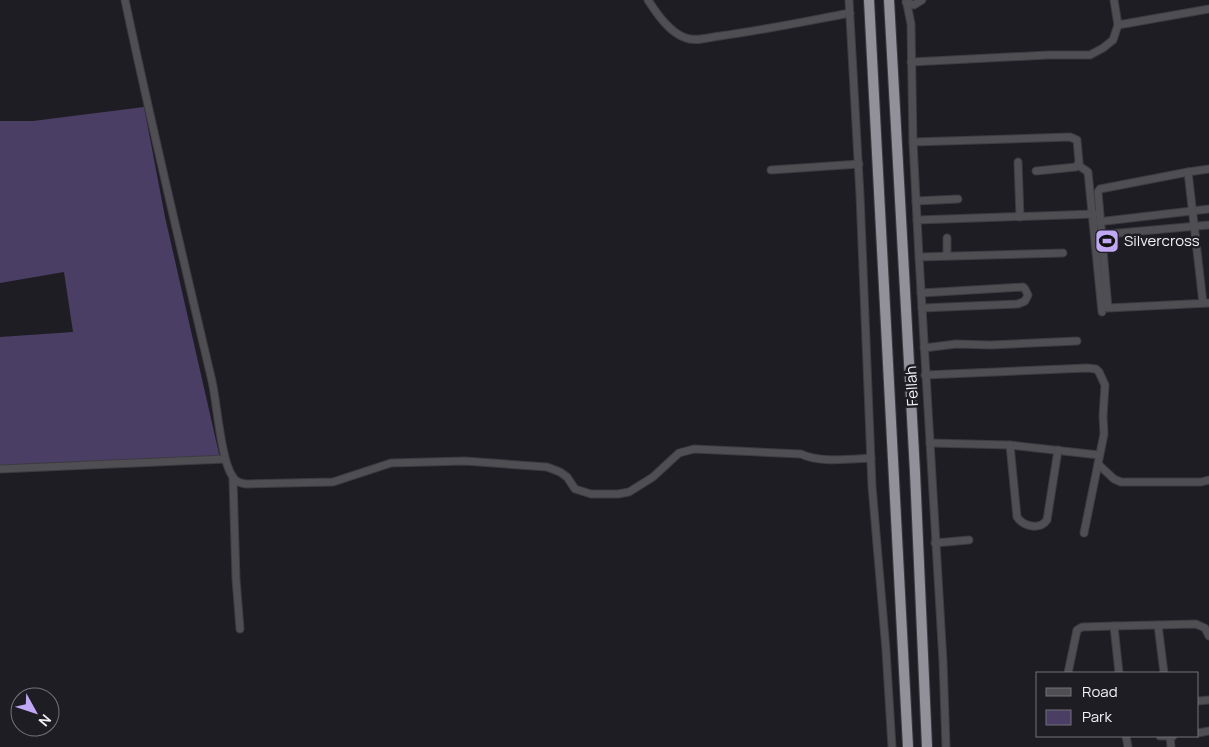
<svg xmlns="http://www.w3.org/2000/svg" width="1209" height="747" font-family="Manrope,sans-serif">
<rect width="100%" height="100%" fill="#1f1d24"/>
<polygon fill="#4b3e65" points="144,107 165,217 220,458 0,466 0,337 73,332 64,272 0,283 0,121 33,121"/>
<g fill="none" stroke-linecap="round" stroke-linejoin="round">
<g stroke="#3d3b41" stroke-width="9">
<g id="minor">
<path d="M125 0C152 128 182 254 212 381 217 403 221 462 233 477 236 482 240 483 246 484L333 482 391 463 465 461 547 467 560 472 567 477 575 489 591 494H618L629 492 653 477 679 453 694 449 801 454C819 463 851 459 871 458"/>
<path d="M648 0C657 14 670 33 686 38 696 42 710 37 720 36 764 30 807 21 850 13"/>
<polyline points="849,0 860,195 872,486 886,650 892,747"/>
<polyline points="906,2 914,5 922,0"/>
<polyline points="907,4 911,24 913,142 919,257 943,661 946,747"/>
<polyline points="1118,25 1209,9"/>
<polyline points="911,62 1048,55 1090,55 1103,48 1113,40 1118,25 1114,0"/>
<polyline points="913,142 1070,137 1077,140 1079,162 1076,167 1036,171"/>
<polyline points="1018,162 1020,217"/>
<polyline points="1078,165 1088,172 1102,312"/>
<polyline points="771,170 859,164"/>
<polyline points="1188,172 1209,169"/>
<polyline points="916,201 958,199"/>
<polyline points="917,220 1094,214"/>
<polyline points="1097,222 1209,209"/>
<polyline points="1097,235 1209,225"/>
<polyline points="947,238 947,256"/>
<polyline points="919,257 1063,253"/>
<polyline points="921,293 1023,287 1025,289 1028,295 1025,301 1018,304 922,308"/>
<polyline points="1203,303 1188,172 1100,189 1098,192 1108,308 1209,303"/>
<polyline points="924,348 956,344 991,345 1077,341"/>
<polyline points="925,375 1087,368 1096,369 1099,372 1105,385 1103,416 1104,434 1084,533"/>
<polyline points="930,443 1010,445 1099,455"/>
<path d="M1010 445 1017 517C1024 527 1040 530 1047 520L1058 450"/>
<polyline points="1098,464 1114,479 1121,482 1201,482 1209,480"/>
<polyline points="0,469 225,459"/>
<polyline points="233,479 236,579 240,629"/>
<polyline points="935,543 969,540"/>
<polyline points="1158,625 1164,673"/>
<polyline points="1068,673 1077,630 1082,627 1114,626"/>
<polyline points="1119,673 1114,626 1196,624 1205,628 1209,636"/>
<polyline points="1198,701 1209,700"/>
<polyline points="1198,733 1209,731"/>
<polyline points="1126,736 1128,747"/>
<polyline points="1160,736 1173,736"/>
<polyline points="1170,736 1171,747"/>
</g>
</g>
<g stroke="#3d3b41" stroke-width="12">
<g id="highway">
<polyline points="869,0 908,747"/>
<polyline points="889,0 915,472 927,747"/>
</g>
</g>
<use href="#minor" stroke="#4f4e52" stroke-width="7"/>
<use href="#highway" stroke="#929098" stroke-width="10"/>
</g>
<defs>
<g id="stadium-square" transform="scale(1.25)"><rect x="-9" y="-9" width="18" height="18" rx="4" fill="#c0a8f4" stroke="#1f1d24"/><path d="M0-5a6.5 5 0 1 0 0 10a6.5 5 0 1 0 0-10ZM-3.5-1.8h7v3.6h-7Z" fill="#111"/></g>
</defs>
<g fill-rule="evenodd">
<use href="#stadium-square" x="1107" y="241"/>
</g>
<g text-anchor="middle" stroke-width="5" stroke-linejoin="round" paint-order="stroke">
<g font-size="15" fill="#f2f1f5" stroke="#1f1d24" text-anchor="start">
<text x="1124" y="246">Silvercross</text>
</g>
<g font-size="15" fill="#f2f1f5" stroke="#1f1d24">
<text transform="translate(912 386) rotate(-93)" y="5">Fellah</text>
</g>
</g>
<rect x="1036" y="672" width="162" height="65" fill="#1f1d24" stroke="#737278"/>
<rect x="1046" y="688" width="25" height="8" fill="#4f4e52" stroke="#737278"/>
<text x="1082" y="697" font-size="15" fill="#f2f1f5">Road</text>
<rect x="1046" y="710" width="25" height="15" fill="#4b3e65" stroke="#737278"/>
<text x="1082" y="722" font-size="15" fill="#f2f1f5">Park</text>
<g transform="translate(35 712) rotate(130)"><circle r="24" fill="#1f1d24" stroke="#737278"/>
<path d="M0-4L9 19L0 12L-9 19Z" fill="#c0a8f4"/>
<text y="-8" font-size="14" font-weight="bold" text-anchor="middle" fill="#f2f1f5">N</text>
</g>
</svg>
